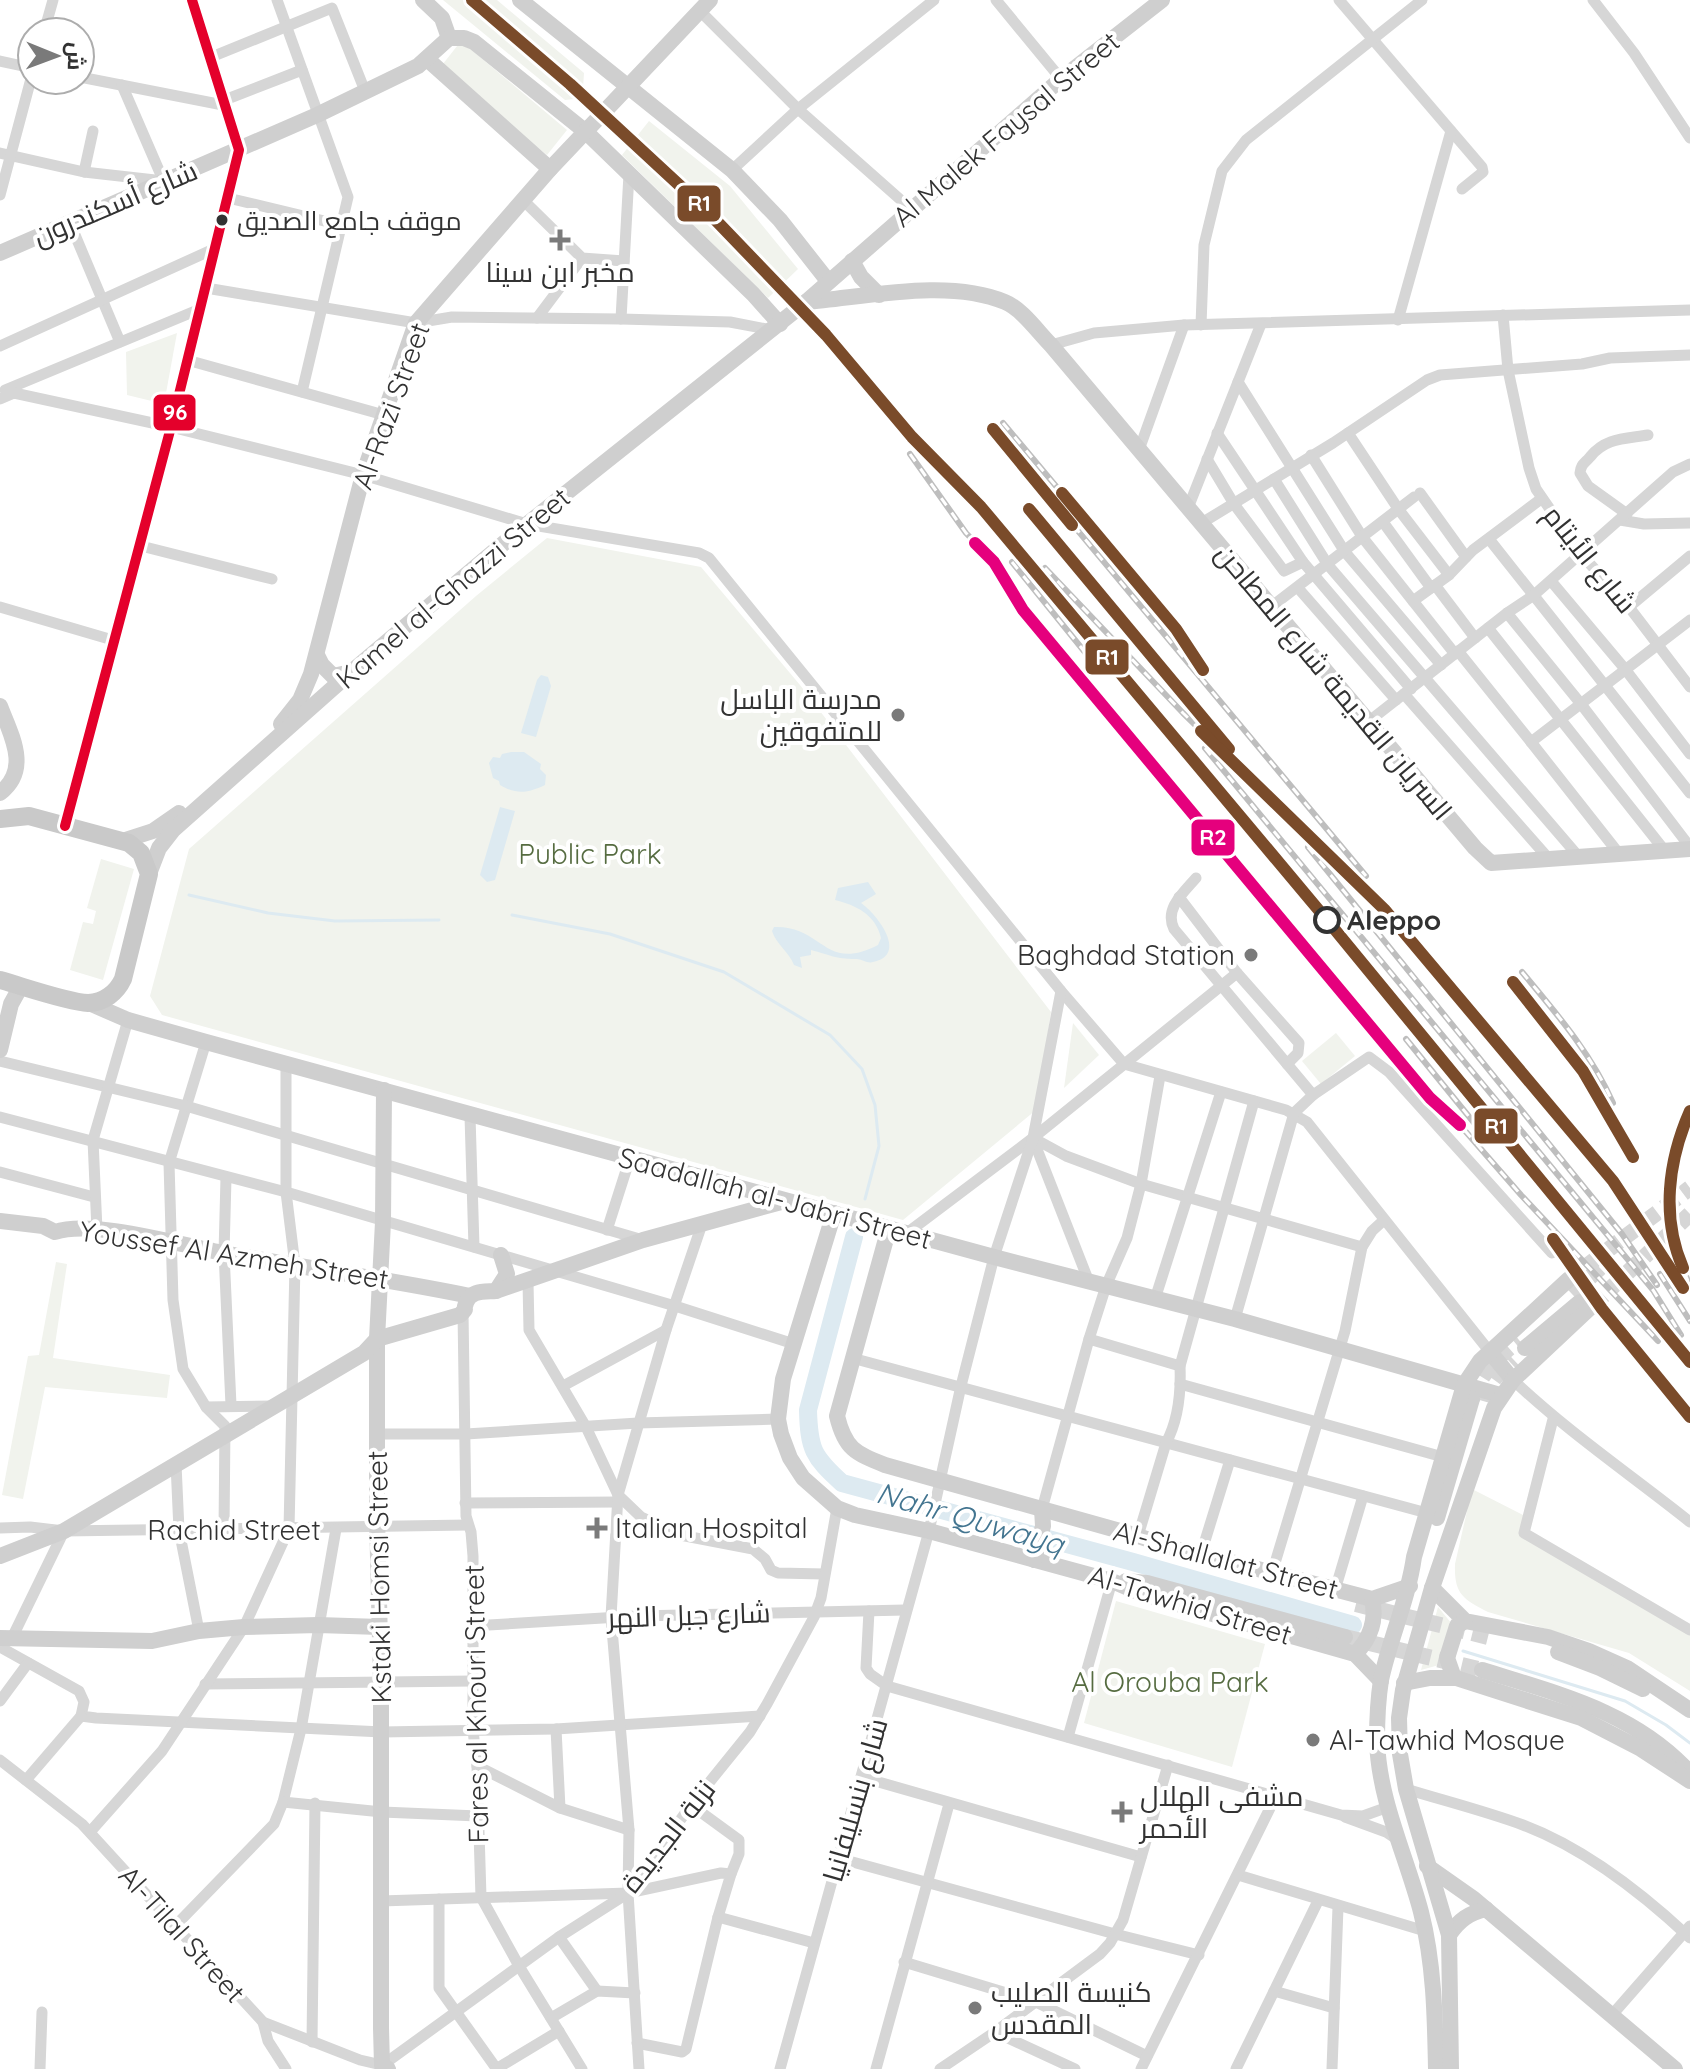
<svg xmlns="http://www.w3.org/2000/svg" width="1690" height="2069" font-family="Quicksand,Cairo,sans-serif">
<rect width="100%" height="100%" fill="#fff"/>
<g fill="#f1f3ed">
<polygon points="443,0 497,0 584,73 583,88 575,99 565,100"/>
<polygon points="461,41 567,130 547,155 439,69"/>
<polygon points="649,121 730,186 798,269 768,298 622,155"/>
<polygon points="177,333 164,404 127,395 126,352"/>
<polygon points="547,538 701,567 800,685 1051,1012 1036,1110 903,1220 162,1015 150,996 189,849 476,596"/>
<polygon points="101,859 134,869 103,980 70,970 83,922 93,924 96,911 87,908"/>
<polygon points="1073,1023 1099,1055 1064,1088"/>
<polygon points="1336,1033 1355,1056 1321,1084 1302,1061"/>
<polygon points="56,1262 67,1264 53,1358 170,1375 167,1398 45,1387 23,1499 2,1495 28,1356 39,1355"/>
<path d="M1472 1489 1525 1516 1522 1536 1690 1635V1691L1629 1653 1488 1612C1462 1599 1454 1593 1455 1564Z"/>
<polygon points="1116,1601 1265,1644 1232,1767 1084,1723"/>
<polygon points="1438,1607 1452,1624 1440,1655 1439,1665 1421,1670"/>
</g>
<g fill="#ddeaf1">
<polygon points="541,675 548,677 551,686 536,737 521,733 537,680"/>
<path d="M511 752H524L541 764 540 769 546 775 545 785C530 792 518 796 500 785L499 781 493 778 489 763 493 757 500 758 502 754Z"/>
<polygon points="500,807 515,811 495,880 487,882 480,875"/>
<path d="M868 882 876 894 861 903C877 914 909 955 873 962 867 964 861 958 855 959 836 959 830 955 811 950V955L800 957 802 968 794 965C789 952 776 944 772 931L774 927C823 925 824 973 878 945L881 938C876 915 856 905 835 900L838 888Z"/>
</g>
<g fill="none" stroke-linecap="round" stroke-linejoin="round">
<g stroke="#ddeaf1" stroke-width="3">
<polyline points="189,895 268,913 335,921 439,920"/>
<polyline points="512,915 610,934 724,972 830,1035 862,1069 875,1105 879,1146 865,1199"/>
<polyline points="1463,1651 1625,1701 1666,1725 1690,1743"/>
</g>
<path stroke="#ddeaf1" stroke-width="18" d="M854 1237 808 1410C809 1449 813 1457 842 1483L1133 1562 1353 1625"/>
<g stroke="#d6d6d6" stroke-width="16" stroke-dasharray="16 8" stroke-linecap="butt">
<polyline points="1568,1280 1690,1188"/>
<polyline points="1572,1294 1600,1268"/>
<polyline points="1592,1306 1690,1214"/>
<path d="M1472 1399C1481 1372 1497 1358 1519 1340"/>
<path d="M1483 1401C1488 1383 1500 1371 1513 1359"/>
<polyline points="1356,1604 1488,1637"/>
<polyline points="1345,1637 1482,1670"/>
</g>
<g stroke="#d6d6d6" stroke-width="11">
<polyline points="277,0 348,197 302,392"/>
<polyline points="996,0 1061,79"/>
<polyline points="1339,0 1482,167 1483,172 1462,189"/>
<polyline points="1593,0 1634,53 1690,138"/>
<polyline points="699,10 798,109 911,209"/>
<polyline points="44,32 53,0"/>
<polyline points="209,58 332,8 365,91"/>
<polyline points="0,61 32,68"/>
<polyline points="80,77 223,105"/>
<polyline points="122,85 164,182"/>
<polyline points="222,101 302,70"/>
<polyline points="0,153 84,172 164,181"/>
<polyline points="732,170 798,109 934,0"/>
<polyline points="84,172 93,131"/>
<polyline points="0,195 32,75"/>
<polyline points="228,198 341,225"/>
<polyline points="523,200 582,258 624,261"/>
<polyline points="70,223 120,342"/>
<polyline points="206,288 416,323 452,317 621,319 730,322 772,330"/>
<polyline points="1503,315 1508,370 1529,468 1536,489 1581,554 1629,607 1690,687"/>
<polyline points="537,318 582,258"/>
<polyline points="621,319 629,174"/>
<polyline points="1398,320 1451,131"/>
<polyline points="1201,325 1204,245 1222,171 1246,140 1422,0"/>
<polyline points="1051,345 1094,333 1184,325 1690,310"/>
<polyline points="0,346 216,248"/>
<polyline points="187,360 384,415"/>
<polyline points="1238,382 1345,552 1441,665"/>
<polyline points="5,390 200,309"/>
<polyline points="0,399 14,393 171,427 363,475 527,524 699,553 709,558 1061,991 1124,1064 1286,1110 1307,1122 1490,1352"/>
<polyline points="1217,433 1303,562 1411,689"/>
<polyline points="1348,433 1399,510 1449,575"/>
<polyline points="1139,450 1184,325"/>
<polyline points="1311,455 1363,538 1455,654"/>
<polyline points="1207,459 1234,504 1284,571 1303,562"/>
<polyline points="1274,479 1328,565 1579,857"/>
<polyline points="1420,493 1466,557"/>
<polyline points="1188,508 1261,324"/>
<path d="M1627 514 1588 486 1580 473C1581 464 1584 464 1590 457 1605 438 1624 439 1648 435"/>
<polyline points="1620,520 1644,524 1690,523"/>
<polyline points="1383,522 1431,588"/>
<polyline points="1200,524 1333,443 1427,380 1440,375 1582,364 1610,358 1690,355"/>
<polyline points="1489,539 1690,793"/>
<polyline points="141,546 272,579"/>
<polyline points="1551,581 1625,669 1690,754"/>
<polyline points="1435,585 1475,638"/>
<polyline points="1298,588 1396,700"/>
<polyline points="1413,601 1449,575 1473,550 1541,499"/>
<polyline points="0,607 116,641"/>
<polyline points="1271,607 1414,497"/>
<polyline points="1629,607 1690,556"/>
<polyline points="1507,613 1581,704 1690,847"/>
<polyline points="1488,628 1665,851"/>
<polyline points="1458,651 1531,742"/>
<polyline points="1404,694 1549,859"/>
<polyline points="1368,722 1507,613 1534,595 1673,472 1690,464"/>
<polyline points="65,826 171,427 239,150 192,0"/>
<polyline points="1620,855 1531,742 1690,620"/>
<path d="M1196 878C1183 893 1164 909 1174 929L1313 1095"/>
<polyline points="1179,897 1237,973 1299,1043 1298,1053 1287,1064"/>
<polyline points="206,1042 169,1163 173,1300 183,1369 206,1407 225,1426 224,1530"/>
<polyline points="0,1061 186,1106 643,1240"/>
<polyline points="470,1116 474,1247"/>
<polyline points="0,1117 286,1192 675,1306 794,1344"/>
<polyline points="1033,1138 1066,1156 1141,1184 1362,1247"/>
<polyline points="1033,1139 1089,1282"/>
<polyline points="0,1172 94,1197"/>
<polyline points="226,1178 224,1253 231,1405"/>
<polyline points="97,1230 93,1140 128,1020"/>
<polyline points="607,1230 630,1158"/>
<polyline points="907,1233 1033,1138 1237,973"/>
<polyline points="528,1282 529,1330 586,1427 618,1495 641,1517 680,1535 753,1549 765,1559 771,1570 778,1573 824,1574"/>
<polyline points="1155,1299 1221,1092"/>
<polyline points="463,1312 466,1516 471,1532 473,1556 473,1730 477,1766 481,1897 519,1966 582,2069"/>
<polyline points="1235,1319 1294,1113 1313,1095 1369,1057 1389,1072 1552,1253"/>
<polyline points="1089,1339 1180,1366"/>
<polyline points="852,1358 1427,1513"/>
<path d="M1513 1380C1568 1432 1631 1475 1690 1522"/>
<polyline points="1180,1384 1443,1457"/>
<polyline points="563,1386 666,1330"/>
<polyline points="206,1407 273,1406"/>
<polyline points="1553,1419 1524,1533 1690,1630"/>
<polyline points="377,1434 466,1434 638,1423 778,1419"/>
<polyline points="176,1464 179,1530 199,1631"/>
<polyline points="465,1503 618,1502"/>
<polyline points="1042,1509 1089,1339 1106,1286 1127,1238 1141,1184 1160,1076"/>
<polyline points="0,1528 30,1527 64,1531 468,1525"/>
<polyline points="336,1529 301,1729 283,1802 382,1812 478,1816"/>
<path d="M1138 1536 1166 1443C1178 1421 1181 1391 1180 1366L1254 1101"/>
<polyline points="1200,1557 1230,1460"/>
<polyline points="1272,1573 1345,1331 1362,1247 1372,1231 1384,1220"/>
<polyline points="1335,1590 1363,1496"/>
<polyline points="869,1611 866,1668 870,1674 887,1686 1341,1815 1363,1816 1388,1807"/>
<polyline points="472,1626 636,1616 905,1610"/>
<polyline points="12,1638 64,1531"/>
<polyline points="0,1647 79,1691 84,1702 81,1716 96,1718 382,1732 556,1729 760,1716"/>
<polyline points="205,1684 473,1681"/>
<polyline points="0,1701 28,1663"/>
<polyline points="556,1729 560,1808"/>
<polyline points="1068,1737 1112,1581"/>
<polyline points="0,1760 82,1824 263,2022 360,2060 382,2065"/>
<polyline points="477,1766 560,1808 629,1830"/>
<polyline points="861,1777 1141,1857"/>
<polyline points="26,1780 81,1716"/>
<path d="M1406 1789C1445 1801 1485 1811 1523 1825 1584 1848 1643 1894 1690 1938"/>
<polyline points="691,1805 739,1840 739,1854 731,1874"/>
<polyline points="1345,1817 1386,1832 1398,1840"/>
<polyline points="90,1832 162,1751 244,1627 289,1529 295,1265 286,1192 286,1063"/>
<polyline points="838,1858 1115,1934 1199,1955"/>
<polyline points="1238,1875 1425,1931"/>
<polyline points="439,1899 439,1988 496,2068"/>
<polyline points="381,1901 628,1893 721,1873 731,1874 718,1917 686,2049 682,2052 637,2043"/>
<polyline points="718,1917 814,1943"/>
<polyline points="176,1925 274,1824 283,1802"/>
<polyline points="559,1937 597,1991"/>
<polyline points="904,1962 1036,2002 1147,2056"/>
<polyline points="1274,1991 1334,2008"/>
<polyline points="1612,2015 1690,1926"/>
<polyline points="551,2018 597,1991 635,1993"/>
<polyline points="263,2022 268,2041 286,2069"/>
<polyline points="995,2032 1075,2069"/>
<polyline points="312,2042 315,1803"/>
<polyline points="380,2067 559,1937 628,1893 691,1805 750,1732 767,1704 814,1617 821,1598 837,1508"/>
<polyline points="40,2069 42,2012"/>
<polyline points="496,2069 559,2031"/>
<polyline points="639,2069 628,1893 629,1830 611,1617 618,1495 666,1330 702,1224"/>
<polyline points="780,2069 929,1531 961,1386 994,1257 1033,1138 1061,991"/>
<polyline points="876,2069 949,1804"/>
<polyline points="940,2069 995,2032 1100,1954 1110,1943 1123,1920 1168,1765"/>
<polyline points="1141,2069 1276,1796"/>
<polyline points="1236,2069 1318,1901"/>
<polyline points="1332,2069 1338,1907"/>
</g>
<g stroke="#cfcfcf" stroke-width="16">
<polyline points="423,0 442,18 449,38"/>
<polyline points="520,0 732,170 780,220 828,281"/>
<polyline points="427,59 550,169"/>
<polyline points="0,253 317,115 418,66 449,38 464,38 474,42 586,132 753,294 780,324"/>
<polyline points="852,261 861,277 879,295"/>
<path d="M806 302C866 297 949 278 1005 302 1022 309 1038 332 1051 345L1475 848 1491 863 1690 849"/>
<polyline points="317,655 322,665 333,676 351,672"/>
<path d="M0 706C11 735 31 769 0 793"/>
<polyline points="281,724 300,700 311,674 363,475 416,323 550,169 710,0"/>
<polyline points="122,841 153,831 179,813"/>
<polyline points="149,874 159,848 173,830 351,672 516,533 806,302 1061,79 1162,0"/>
<polyline points="89,1003 128,1020 206,1042 994,1257 1235,1319 1500,1395"/>
<polyline points="0,1050 11,1004 21,986"/>
<polyline points="384,1090 383,1222 377,1339 377,1516 381,1683 381,2028 382,2065 388,2069"/>
<polyline points="834,1213 783,1379 778,1419 781,1434 790,1458 803,1478 837,1508 855,1515 929,1531 1112,1581 1142,1594 1355,1654 1381,1681"/>
<path d="M0 1221 43 1226 55 1232C92 1219 181 1245 223 1253 305 1268 388 1279 470 1296"/>
<path d="M889 1228 837 1416C845 1449 855 1453 885 1465L1138 1536 1200 1557 1216 1558 1372 1599 1410 1586"/>
<polyline points="496,1291 507,1274 501,1255"/>
<polyline points="1525,1348 1580,1302"/>
<polyline points="1490,1352 1513,1380"/>
<polyline points="1437,1518 1472,1399"/>
<path d="M0 1556 64 1531 364 1353 377 1339 460 1315C469 1305 462 1314 466 1303 470 1290 485 1292 496 1291L643 1240 785 1201"/>
<polyline points="1034,1560 1043,1526 1042,1509"/>
<polyline points="1126,1581 1147,1583 1345,1637"/>
<polyline points="1432,1588 1465,1621 1548,1637 1589,1651 1627,1668 1690,1710"/>
<polyline points="0,1638 152,1641 199,1631 244,1627 318,1625 380,1627"/>
<polyline points="1558,1652 1600,1668 1643,1689"/>
<path d="M1355 1654C1370 1639 1377 1621 1372 1599"/>
<path d="M1482 1670C1558 1694 1635 1712 1690 1773"/>
<polyline points="1454,1678 1447,1658 1457,1626 1465,1621"/>
<polyline points="1404,1683 1430,1678 1456,1678 1581,1718 1641,1749 1690,1781"/>
<polyline points="1427,1866 1474,1899 1675,2069"/>
<path d="M1449 1935C1459 1920 1469 1913 1486 1909"/>
<path d="M1436 2069C1435 2016 1434 1963 1421 1912 1406 1855 1379 1801 1377 1741 1377 1722 1378 1699 1381 1680 1390 1638 1408 1600 1414 1557L1464 1385 1480 1361 1568 1280"/>
<polyline points="1451,2069 1449,1935 1406,1789 1400,1754 1399,1718 1403,1690 1432,1588 1494,1408 1513,1380 1592,1306"/>
</g>
<path stroke="#c9c9c9" stroke-width="18" d="M0 819 29 816 129 843 141 853 149 874 123 979C117 992 104 1003 88 1003 67 1002 22 986 0 980"/>
<g stroke="#bebebe" stroke-width="6">
<g id="rail">
<polyline points="877,395 912,437 981,507 1327,920 1690,1362"/>
<polyline points="1003,423 1176,629 1196,660"/>
<polyline points="993,429 1366,876"/>
<polyline points="910,454 966,533 994,562 1023,610 1430,1098 1460,1125"/>
<polyline points="1029,509 1213,729"/>
<polyline points="1012,562 1088,656"/>
<polyline points="1045,568 1183,713 1385,910 1613,1181 1683,1288"/>
<polyline points="1205,748 1653,1290 1681,1335"/>
<polyline points="1308,847 1622,1234 1657,1285"/>
<path d="M1522 972C1556 1013 1591 1053 1613 1103"/>
<polyline points="1513,982 1583,1071 1633,1157"/>
<polyline points="1406,1039 1475,1124"/>
<polyline points="1453,1117 1521,1195 1658,1341"/>
<polyline points="1561,1250 1602,1309 1690,1417"/>
<polyline points="1660,1274 1690,1321"/>
<path d="M1688 1281C1663 1221 1664 1171 1690 1111"/>
</g>
</g>
<use href="#rail" stroke="#fff" stroke-width="3" stroke-dasharray="9" stroke-linecap="butt"/>
<g stroke="#fff" stroke-width="16">
<polyline id="bus-1" points="65,826 171,427 239,150 192,0"/>
</g>
<use href="#bus-1" stroke="#e4002b" stroke-width="10"/>
<g stroke="#fff" stroke-width="18">
<g id="rail-1">
<polyline points="472,0 570,84 704,208 826,335 912,437 981,507 1327,920 1690,1362"/>
<polyline points="993,429 1072,525"/>
<polyline points="1062,493 1176,629 1203,670"/>
<polyline points="1029,509 1229,749"/>
<polyline points="1201,731 1385,910 1613,1181 1683,1288"/>
<polyline points="1513,982 1583,1071 1633,1157"/>
<polyline points="1553,1239 1602,1309 1690,1417"/>
<path d="M1683 1268C1661 1217 1668 1161 1690 1111"/>
</g>
</g>
<g stroke="#fff" stroke-width="18">
<polyline id="rail-2" points="975,543 994,562 1023,610 1430,1098 1460,1125"/>
</g>
<use href="#rail-1" stroke="#7a4b2a" stroke-width="12"/>
<use href="#rail-2" stroke="#e5007d" stroke-width="12"/>
</g>
<circle fill="#323232" stroke="#fff" stroke-width="3" cx="222" cy="220" r="7"/>
<g fill="#7a7a7a" stroke="#fff" stroke-width="3">
<path d="M556 228h8v8h8v8h-8v8h-8v-8h-8v-8h8z"/>
<circle cx="898" cy="715" r="8"/>
<circle cx="1251" cy="955" r="8"/>
<path d="M593 1516h8v8h8v8h-8v8h-8v-8h-8v-8h8z"/>
<circle cx="1313" cy="1740" r="8"/>
<path d="M1118 1800h8v8h8v8h-8v8h-8v-8h-8v-8h8z"/>
<circle cx="975" cy="2008" r="8"/>
</g>
<circle fill="#fff" stroke="#323232" stroke-width="4" cx="1327" cy="920" r="12"/>
<g text-anchor="middle" stroke-width="8" stroke-linejoin="round" paint-order="stroke">
<g font-size="26" fill="#323232" stroke="#fff" text-anchor="start">
<text x="237" y="230">موقف جامع الصديق</text>
</g>
<g font-size="28" fill="#323232" stroke="#fff">
<text transform="translate(1006 129) rotate(-40)" y="10">Al Malek Faysal Street</text>
<text transform="translate(115 203) rotate(-23)" y="10">شارع أسكندرون</text>
<text transform="translate(391 406) rotate(-70)" y="10">Al-Razi Street</text>
<text transform="translate(1590 559) rotate(51)" y="10">شارع الأيتام</text>
<text transform="translate(453 588) rotate(-40)" y="10">Kamel al-Ghazzi Street</text>
<text transform="translate(1334 682) rotate(50)" y="10">السريان القديمة شارع المطاحن</text>
<text transform="translate(775 1198) rotate(15)" y="10">Saadallah al-Jabri Street</text>
<text transform="translate(234 1255) rotate(9)" y="10">Youssef Al Azmeh Street</text>
<text x="234" y="1540">Rachid Street</text>
<text transform="translate(1226 1560) rotate(15)" y="10">Al-Shallalat Street</text>
<text transform="translate(379 1577) rotate(-91)" y="10">Kstaki Homsi Street</text>
<text transform="translate(1190 1605) rotate(17)" y="10">Al-Tawhid Street</text>
<text transform="translate(689 1615) rotate(-2)" y="10">شارع جبل النهر</text>
<text transform="translate(476 1704) rotate(-91)" y="10">Fares al Khouri Street</text>
<text transform="translate(855 1800) rotate(-74)" y="10">شارع بنسليفانيا</text>
<text transform="translate(668 1836) rotate(-52)" y="10">نزلة الجديدة</text>
<text transform="translate(182 1934) rotate(48)" y="10">Al-Tilal Street</text>
</g>
<g font-size="28" fill="#323232" stroke="#fff" text-anchor="start">
<text x="560" y="282" text-anchor="middle">مخبر ابن سينا</text>
<text x="882" y="709" text-anchor="end">مدرسة الباسل<tspan x="882" dy="32">للمتفوقين</tspan></text>
<text x="1235" y="965" text-anchor="end">Baghdad Station</text>
<text x="615" y="1538">Italian Hospital</text>
<text x="1329" y="1750">Al-Tawhid Mosque</text>
<text x="1140" y="1806">مشفى الهلال<tspan x="1140" dy="32">الأحمر</tspan></text>
<text x="991" y="2002">كنيسة الصليب<tspan x="991" dy="32">المقدس</tspan></text>
</g>
<g font-size="28" fill="#566c41" stroke="#fff">
<text x="590" y="864">Public Park</text>
<text x="1170" y="1692">Al Orouba Park</text>
</g>
<g font-size="28" font-weight="bold" fill="#323232" stroke="#fff" text-anchor="start">
<text x="1347" y="930">Aleppo</text>
</g>
<g font-size="30" font-style="italic" fill="#437590" stroke="#fff">
<text transform="translate(970 1519) rotate(16)" y="10">Nahr Quwayq</text>
</g>
</g>
<g stroke="#fff" stroke-width="3">
<rect x="676" y="184" width="46" height="39" rx="8" fill="#7a4b2a"/>
<rect x="152" y="393" width="45" height="39" rx="8" fill="#e4002b"/>
<rect x="1084" y="638" width="46" height="38" rx="8" fill="#7a4b2a"/>
<rect x="1190" y="818" width="46" height="39" rx="8" fill="#e5007d"/>
<rect x="1473" y="1107" width="46" height="38" rx="8" fill="#7a4b2a"/>
</g>
<g font-size="22" text-anchor="middle" font-weight="bold" fill="#fff">
<text x="699" y="211">R1</text>
<text x="175" y="420">96</text>
<text x="1107" y="665">R1</text>
<text x="1213" y="845">R2</text>
<text x="1496" y="1134">R1</text>
</g>
<g transform="translate(56 56) rotate(91)"><circle r="38" fill="#ffffff" stroke="#adadad" stroke-width="2"/>
<path d="M0-6L14 30L0 20L-14 30Z" fill="#7a7a7a"/>
<text y="-12" font-size="22" font-weight="bold" text-anchor="middle" fill="#323232">ش</text>
</g>
</svg>
